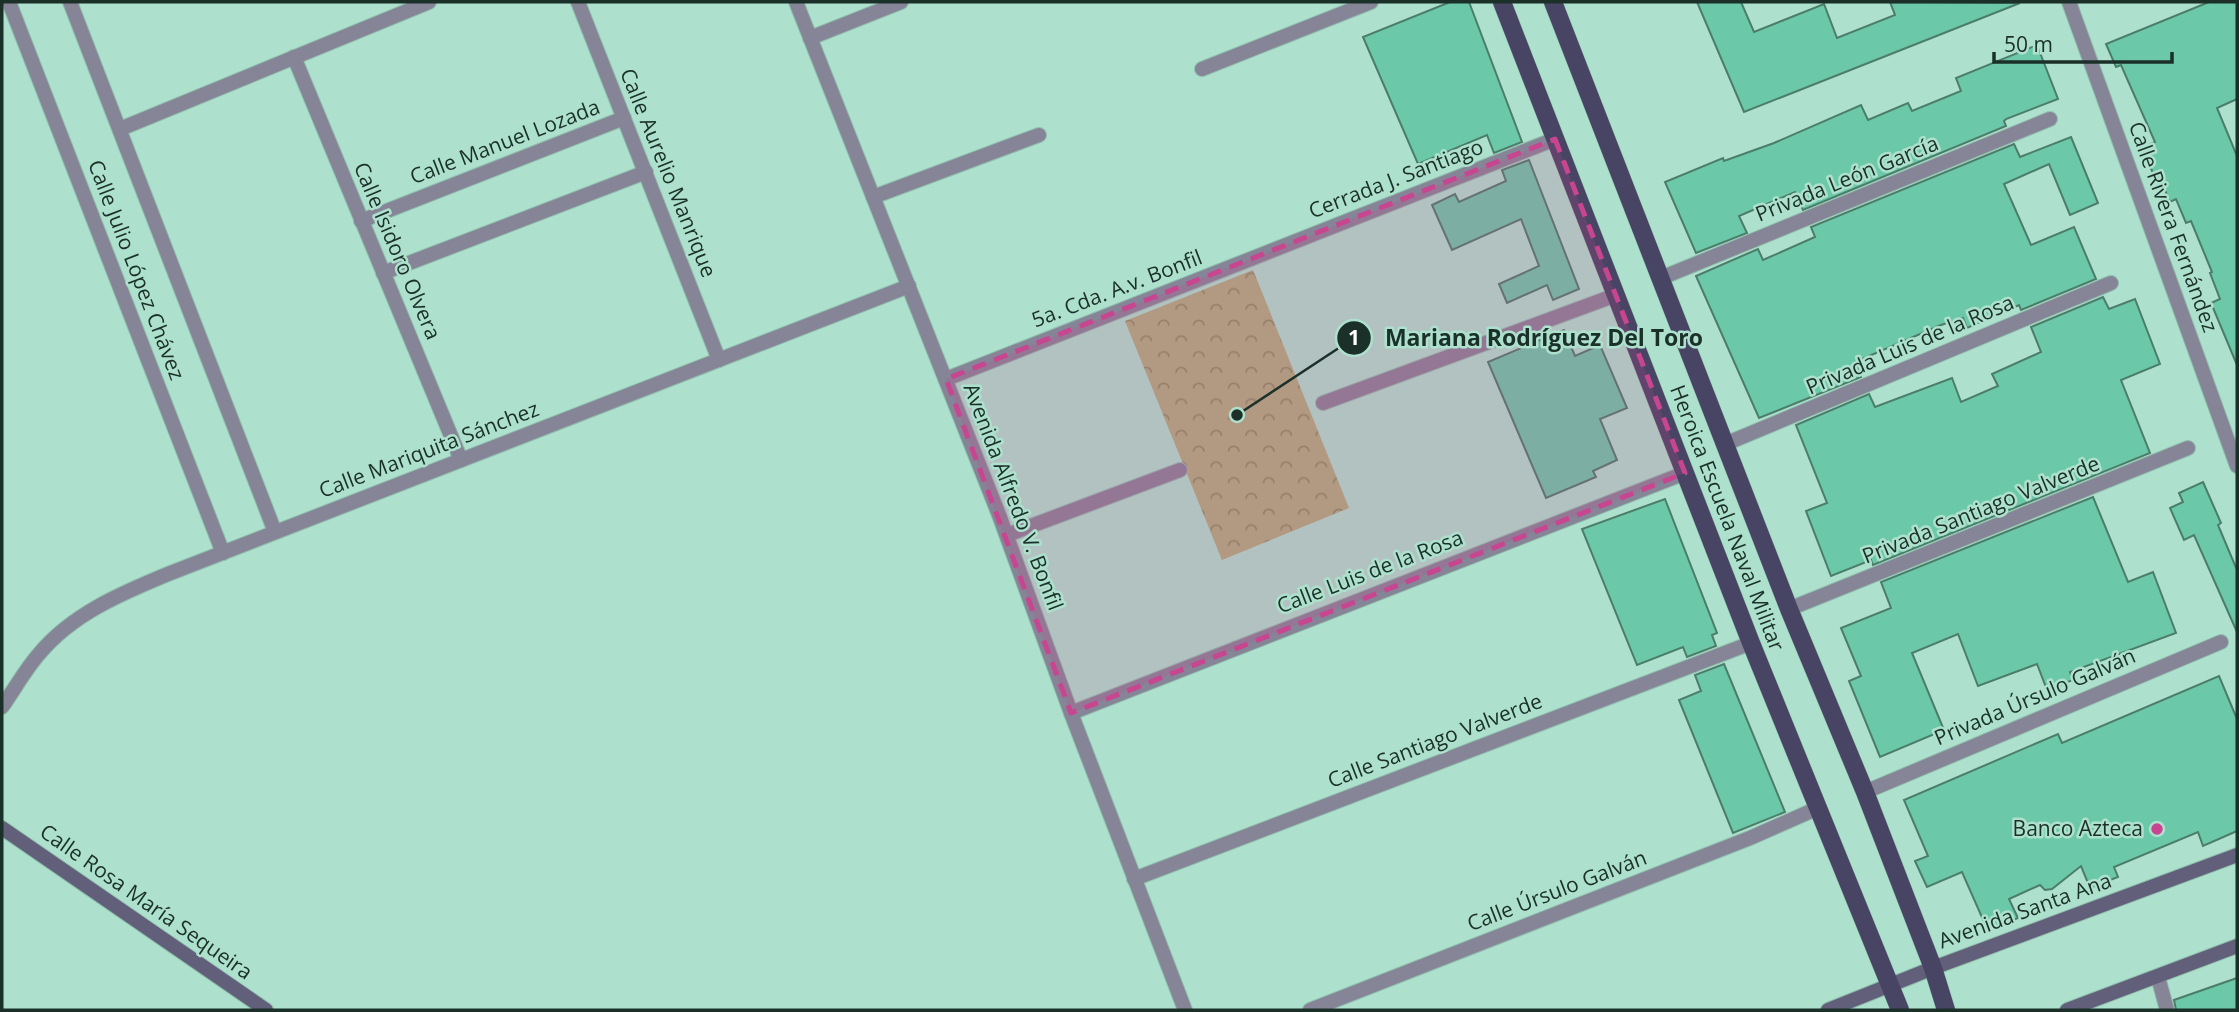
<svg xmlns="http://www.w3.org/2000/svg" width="2239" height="1012" font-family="'Open Sans',sans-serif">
<defs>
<pattern id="park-crowns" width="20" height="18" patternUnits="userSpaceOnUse" patternTransform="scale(1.75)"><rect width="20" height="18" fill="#adae7d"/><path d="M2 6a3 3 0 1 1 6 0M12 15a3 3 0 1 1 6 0" fill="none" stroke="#8c8e66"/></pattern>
</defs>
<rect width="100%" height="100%" fill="#ade1cd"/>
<polygon fill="url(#park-crowns)" points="1253,270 1349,508 1222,560 1125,321"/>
<g fill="#6bc8a8" stroke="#4c7d6b" stroke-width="2">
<polygon points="1450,2 1469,2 1522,142 1494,153 1487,135 1418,164 1363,37"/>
<polygon points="1697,2 1741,2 1754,32 1824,4 1837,38 1895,15 1890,2 2020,3 1744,112"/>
<polygon points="2209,2 2237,2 2237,99 2217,108 2237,156 2237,365 2211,303 2220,299 2210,273 2212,272 2191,221 2186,223 2176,199 2170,202 2159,176 2155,178 2142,148 2155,142 2121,65 2116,67 2106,44"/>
<polygon points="2037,45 2058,99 2006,119 2004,121 2006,126 1803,210 1795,192 1739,216 1747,233 1696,253 1665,182 1723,158 1724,161 1774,143 1861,105 1868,120 1908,103 1912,111 1961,91 1956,78"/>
<polygon points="2071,137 2098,203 2070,215 2049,164 2004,184 2031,245 2074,227 2096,279 2021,310 2019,305 1967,328 1963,318 1941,325 1855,362 1861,377 1759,418 1696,276 1758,249 1763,260 1815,237 1811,227 2014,144 2020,157"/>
<polygon points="1529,160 1579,289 1553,300 1547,285 1507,303 1499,284 1539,266 1521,219 1452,250 1432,205 1455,194 1459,202 1506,181 1502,170"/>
<polygon points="2103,297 2109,309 2135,299 2160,364 2121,380 2150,453 1873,565 1871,560 1831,576 1806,511 1827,503 1796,425 1869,394 1875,407 1952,378 1961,402 1998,386 1992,374 2041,352 2031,327"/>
<polygon points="1564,330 1575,356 1600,345 1627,408 1600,419 1617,460 1593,471 1596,477 1546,498 1488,362"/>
<polygon points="2203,482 2221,523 2218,525 2237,570 2237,632 2194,535 2184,540 2170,508 2183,502 2179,493"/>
<polygon points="2093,497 2128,582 2153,572 2176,633 2070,672 2073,680 2047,690 2037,664 1978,686 1958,634 1912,653 1944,730 1880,757 1849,681 1861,676 1841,628 1891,608 1881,582"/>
<polygon points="1665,499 1717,633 1712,635 1716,646 1687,657 1683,647 1637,665 1582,529"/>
<polygon points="1724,664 1785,812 1733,833 1679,700 1701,691 1695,675"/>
<polygon points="2219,676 2237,719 2237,831 2203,846 2198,832 2114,867 2118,877 2090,888 2081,866 2052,889 2045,890 2040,885 2009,899 2018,918 1988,931 1962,872 1927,887 1915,861 1928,856 1904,800 2058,734 2062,743"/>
<polygon points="2237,978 2237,1010 2176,1010 2174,1000"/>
</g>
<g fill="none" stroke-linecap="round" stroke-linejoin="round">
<g stroke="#90beac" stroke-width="16">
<g id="street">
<polyline points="9,2 223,553"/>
<polyline points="70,2 275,532"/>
<polyline points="578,2 719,360"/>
<polyline points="796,2 999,515 1071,713 1185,1010"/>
<polyline points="2069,2 2237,466"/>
<polyline points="810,38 901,2"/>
<polyline points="294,57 461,460"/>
<polyline points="1202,69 1371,2"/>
<polyline points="120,129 429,2"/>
<polyline points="873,197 1039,135"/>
<polyline points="361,221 624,118"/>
<polyline points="383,273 646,172"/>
<polyline points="1661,278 2050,119"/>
<polyline points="946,379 1555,139"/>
<polyline points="1323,403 1616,295"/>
<polyline points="1725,444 2111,283"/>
<polyline points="1007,535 1180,470"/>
<polyline points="1789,609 2188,448"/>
<path d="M2 707C14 690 25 670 39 654 72 614 122 593 168 574L909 286"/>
<polyline points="1071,713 1685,473"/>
<polyline points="1865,792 2221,642"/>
<polyline points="1134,879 1751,643"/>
<polyline points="2158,977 2167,1010"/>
<polyline points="1310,1010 1750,838 1818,808"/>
</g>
</g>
<g stroke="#90beac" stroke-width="16">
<g id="secondary">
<polyline points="2,828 266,1010"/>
<polyline points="1828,1010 1933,968 2237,855"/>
<polyline points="2067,1010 2237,946"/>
</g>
</g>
<g stroke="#90beac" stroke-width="19">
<g id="primary">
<polyline points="1502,2 1751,643 1900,1010"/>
<polyline points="1553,2 1789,609 1865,792 1933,968 1946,1010"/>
</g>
</g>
<use href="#street" stroke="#868497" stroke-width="14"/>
<use href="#secondary" stroke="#615f79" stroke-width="14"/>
<use href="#primary" stroke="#484463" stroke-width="18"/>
</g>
<path fill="#c7468f" fill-opacity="0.2" stroke="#c7468f" stroke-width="5" stroke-dasharray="14 9" stroke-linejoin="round" d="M1555 139 1685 473 1071 713 946 379Z"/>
<circle fill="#c7468f" stroke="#ade1cd" stroke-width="2.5" cx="2157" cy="829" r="7"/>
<g text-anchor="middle" stroke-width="5" stroke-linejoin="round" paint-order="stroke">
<g font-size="21" fill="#1b3028" stroke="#ade1cd">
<text transform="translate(505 142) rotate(-21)" y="7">Calle Manuel Lozada</text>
<text transform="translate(668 173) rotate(68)" y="7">Calle Aurelio Manrique</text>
<text transform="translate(1396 179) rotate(-21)" y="7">Cerrada J. Santiago</text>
<text transform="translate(1847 179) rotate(-22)" y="7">Privada León García</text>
<text transform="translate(2173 227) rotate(70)" y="7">Calle Rivera Fernández</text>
<text transform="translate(397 251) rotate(67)" y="7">Calle Isidoro Olvera</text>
<text transform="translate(136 270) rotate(69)" y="7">Calle Julio López Chávez</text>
<text transform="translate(1117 289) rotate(-21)" y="7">5a. Cda. A.v. Bonfil</text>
<text transform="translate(1910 345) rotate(-23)" y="7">Privada Luis de la Rosa</text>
<text transform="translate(429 450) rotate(-21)" y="7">Calle Mariquita Sánchez</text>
<text transform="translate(1013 497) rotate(69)" y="7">Avenida Alfredo V. Bonfil</text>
<text transform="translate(1981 510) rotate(-22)" y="7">Privada Santiago Valverde</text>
<text transform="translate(1727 518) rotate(69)" y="7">Heroica Escuela Naval Militar</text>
<text transform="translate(1370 572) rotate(-21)" y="7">Calle Luis de la Rosa</text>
<text transform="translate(2035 697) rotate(-23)" y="7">Privada Úrsulo Galván</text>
<text transform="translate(1435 741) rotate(-21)" y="7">Calle Santiago Valverde</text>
<text transform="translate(1557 891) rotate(-21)" y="7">Calle Úrsulo Galván</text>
<text transform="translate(146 902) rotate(35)" y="7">Calle Rosa María Sequeira</text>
<text transform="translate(2025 911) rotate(-20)" y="7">Avenida Santa Ana</text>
</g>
<g font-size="21" fill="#1b3028" stroke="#ade1cd" text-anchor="end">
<text x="2143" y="836">Banco Azteca</text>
</g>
</g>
<path fill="none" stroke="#1b3028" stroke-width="2.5" d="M1237 415L1354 338"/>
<g fill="#1b3028" stroke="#ade1cd" stroke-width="2.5">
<circle cx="1237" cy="415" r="7"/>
<circle cx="1354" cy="338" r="18"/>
</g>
<g font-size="21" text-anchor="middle" font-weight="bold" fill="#fff">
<text x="1354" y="345">1</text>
</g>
<g font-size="23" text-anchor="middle" font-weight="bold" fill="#1b3028" stroke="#ade1cd" stroke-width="5" stroke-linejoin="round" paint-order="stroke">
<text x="1544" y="346">Mariana Rodríguez Del Toro</text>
</g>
<rect width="2239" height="1012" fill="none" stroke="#1b3028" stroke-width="7"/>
<path d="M1994 52v10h178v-10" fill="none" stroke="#1b3028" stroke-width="3.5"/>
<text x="2004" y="52" font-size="21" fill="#1b3028" stroke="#ade1cd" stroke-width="5" paint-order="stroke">50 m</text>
</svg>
